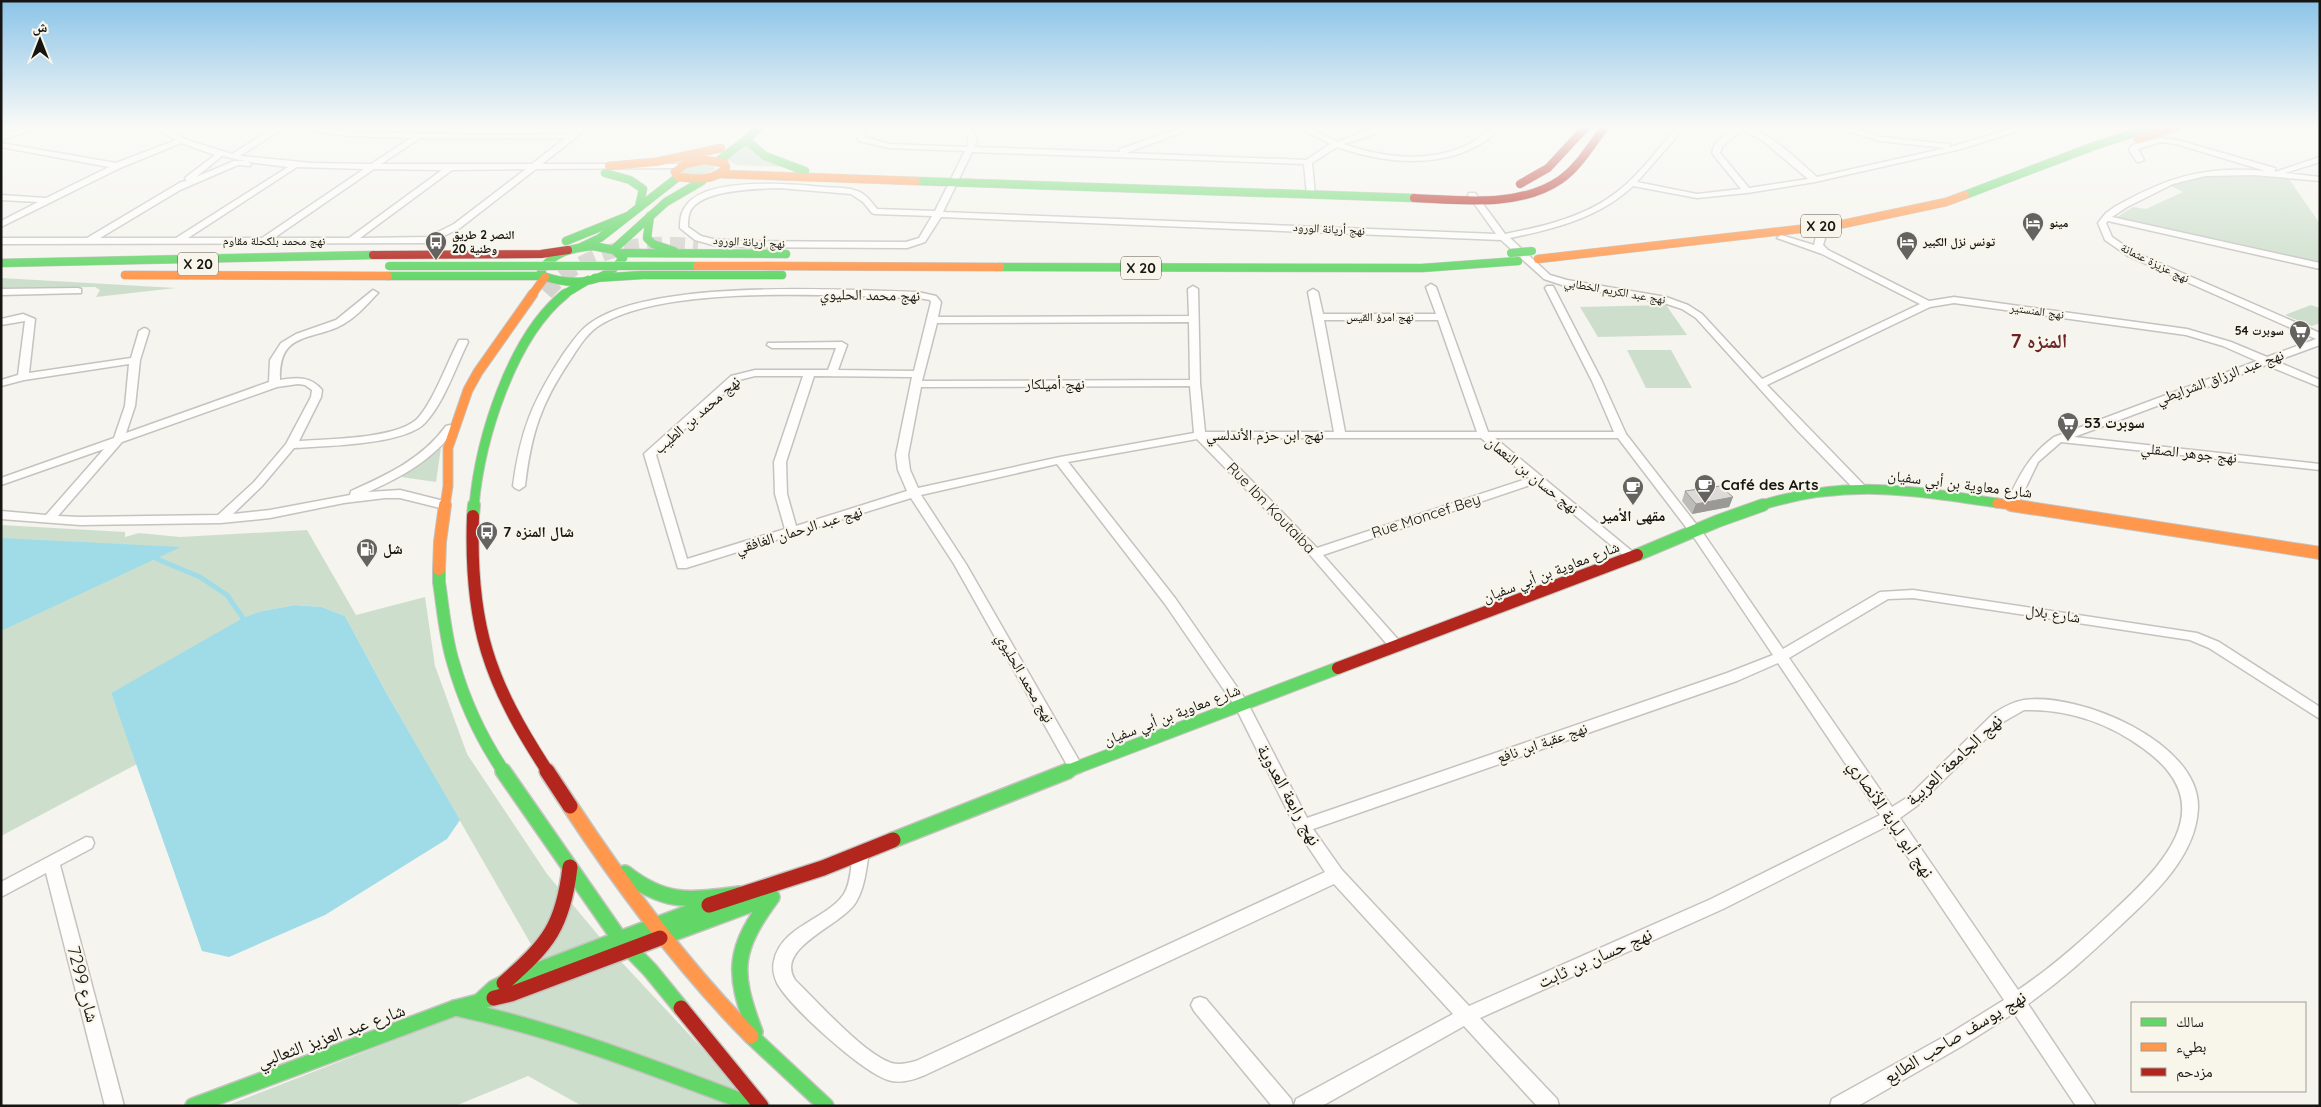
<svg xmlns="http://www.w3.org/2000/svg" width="2321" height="1107" font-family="Quicksand,'Noto Naskh Arabic',sans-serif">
<rect width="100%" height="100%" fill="#f5f4ee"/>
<g fill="#cddfcc">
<polygon points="744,145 784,167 736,165 726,159"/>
<polygon points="703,162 714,165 715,170 697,176 682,173 681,171 685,167"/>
<polygon points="2210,176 2252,176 2289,179 2320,224 2320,263 2117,217 2133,207 2146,209 2183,192 2171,186"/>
<polygon points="1,278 176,288 96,297 100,290 95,287 1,288"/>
<polygon points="1666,305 1687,335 1598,337 1580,307"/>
<polygon points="2311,305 2320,308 2320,323 2312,326 2285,315"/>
<polygon points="1627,350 1671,350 1692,388 1646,388"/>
<polygon points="441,448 436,482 401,477"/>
<polygon points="1,525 125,532 125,537 139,533 180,537 307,530 356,615 425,597 435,666 467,754 547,874 614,954 756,1106 582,1106 528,1076 455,1106 226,1106 551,979 387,694 345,616 322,607 295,605 262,611 111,693 137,764 1,836"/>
</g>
<g fill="#a0dce8">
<polygon points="1,538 181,547 1,631"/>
<polygon points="295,605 322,607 345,616 387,694 460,820 447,839 325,915 229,957 202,951 111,693 243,618 262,611"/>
</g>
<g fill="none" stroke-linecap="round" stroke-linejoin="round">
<polyline stroke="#a0dce8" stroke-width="5" points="157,559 200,577 227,595 243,618"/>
<path stroke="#d4d3cd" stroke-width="15" stroke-dasharray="15 8" stroke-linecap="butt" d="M546 293C586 247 640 240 698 246"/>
<g stroke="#c4c3bf" stroke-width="3">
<g id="street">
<polygon points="28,127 41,127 1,140 1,135"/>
<path d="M153 127H163L187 140 232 154 275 127H285L240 156 312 163 371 164 411 138 346 136 290 127H313L346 132 495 135 572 134 580 127H589L542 164H680L684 166 680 168 536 169 460 228 430 243 1 244V238H87L181 182 187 181 185 179 186 177 215 155 181 143 120 168 1 227V221L38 202 1 200V195L46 198 109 167 1 147V143L116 163 176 140ZM420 138H565L532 164H381ZM222 156 245 161H234L196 177ZM248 162 288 167 176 238H100L180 190 238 165 250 166 251 164ZM297 167 364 169 262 238H188ZM374 169 442 170 349 238H274ZM526 169 454 224 428 237 360 238 452 170Z"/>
<path d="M858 127H866L865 137 889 144 967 147C971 138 966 134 960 127H969L975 134 977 142 974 147 1120 152V149L1184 127H1196L1126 153 1306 160 1330 144 1298 127H1309L1337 142 1375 127H1385L1375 134 1344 144C1383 158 1427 163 1465 146 1479 140 1488 127 1503 127 1457 171 1392 166 1337 147L1312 163 1315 195 1311 197 1307 195 1304 164 972 152 943 212 1496 234 1468 195 1469 193H1475L1505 234C1545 226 1585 217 1617 192 1639 175 1658 149 1677 127H1685L1637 182 1697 194 1741 189 1712 153 1715 144 1735 127C1768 127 1793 157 1817 177L1946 148 1880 141 1835 127H1848L1881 137 1947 144H1950V147L2017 127H2030L1961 149 1815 182 1747 193 1697 198 1633 186C1599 218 1554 229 1510 238L1550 275 1567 280 1666 297 1688 305 1702 314 1762 379 1920 304 1822 254 1777 238 1781 235 1814 245 1816 236 1823 229 1827 232 1823 245 1828 250 1929 301 1954 297 2187 329 2231 342 2267 357 2316 339 2128 256 2105 240 2098 223 2106 213 2116 206C2170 176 2205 166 2266 171L2176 144 2161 142 2138 149 2144 160 2140 162H2137L2129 150 2132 145 2161 138 2177 140 2275 168V172L2320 157V162L2285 173 2320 177V181L2254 175 2205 176 2173 184 2127 207 2112 217 2320 263V269L2108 221 2106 223 2112 237 2134 252 2320 333V345L2276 361 2320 380V387L2266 365 2074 437 2320 464V470L2061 442 2038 462 2016 508H2008L2006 505C2018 477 2029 455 2054 437L2257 361 2223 346 2186 335 1954 303 1930 307 1767 385 1864 485 1866 488 1860 492 1856 491 1796 429 1696 318 1682 309 1664 303 1565 286 1544 279 1501 240 941 217 925 242 907 248 741 247 713 245 695 240 680 228C680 218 681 211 688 203 711 177 791 184 823 187 833 188 844 187 854 190 864 192 871 201 877 209L935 211 965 151 889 148 859 141 856 136ZM1741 130 1762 140 1808 179 1749 188 1720 153 1722 147ZM779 188 851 194 863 202 872 213 875 214 932 216 919 238 906 242 741 241 713 239 701 236 688 227C688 223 688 219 689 215 695 189 758 189 779 188Z"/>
<path d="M1431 284 1436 287 1488 432H1614L1592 381 1545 288 1547 286H1553L1602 381 1626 434 1703 533 1783 649 1880 592 1913 590 2197 633 2219 642 2320 707V719L2209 648 2190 640 1913 598 1888 599 1789 658 1892 807 1908 797 1993 714C2002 708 2012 702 2024 700 2079 692 2200 742 2198 808 2196 857 2153 895 2120 926 2089 955 2063 979 2028 1004L2096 1106H2076L2014 1013 1962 1046 1858 1106H1830L1832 1099 1949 1034 2004 1000 1887 826 1723 909 1480 1018 1557 1099 1559 1106H1537L1464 1026 1322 1106H1294L1296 1099 1453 1014 1334 884 925 1075C913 1080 900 1084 888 1080 862 1072 790 1007 777 983 774 976 772 969 774 961 781 926 826 920 844 894 851 883 851 865 853 853L855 848 861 846 867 848 869 853C866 869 865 887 856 902 842 926 774 947 795 980 818 1002 861 1051 889 1062 897 1066 908 1063 916 1061L1325 872 1297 830 1235 706 1165 604 1057 464 921 495 966 564 1081 764 1084 768 1081 772 1076 774 1071 772 954 564 911 498 686 568H678L644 454 646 452 731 376 755 370H828L836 348H772L767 345 768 343 842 342 847 345 838 370 914 371 931 302 930 300 918 298C838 296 662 283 597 327 586 335 578 348 571 359 541 403 531 434 525 486L519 490 515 488 513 486C520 432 532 402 562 356 570 345 578 332 589 324 650 278 840 290 918 292L936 296 941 302 938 317 1189 316 1188 289 1193 286 1198 289 1200 383 1205 432H1334L1308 292 1313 289 1318 292 1323 314H1436L1426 287ZM1324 320H1438L1477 432H1345ZM1189 322 1190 380 922 381 937 323ZM755 376H803L774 462 775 494 785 529 687 559 656 455 739 380ZM814 376 912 377 896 455 898 470 907 491 796 526 787 494 786 462ZM1190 386 1194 433 1060 457 918 488 910 470 908 455 921 387ZM1210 438H1481L1529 478 1317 548ZM1495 438H1618L1695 539 1773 655 1727 673 1307 818 1246 700 1175 598 1068 462 1197 439 1311 556 1392 650H1402L1404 647 1402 644 1323 555 1536 483 1629 560H1637L1639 557ZM1778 663 1880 815 1711 899 1469 1006 1342 870 1313 829 1737 681ZM2024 710C2068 709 2109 723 2144 749 2225 807 2160 868 2108 916 2079 943 2051 968 2018 990L1900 818 1918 805 2003 722Z"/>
<polygon points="78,288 81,289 81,293 1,295 1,289"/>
<path d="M373 290 378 293 376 295C365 307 353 320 338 327 305 341 279 334 280 380 296 377 311 376 322 390L321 397 299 441C327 439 394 439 416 420 432 405 447 363 458 342L459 340H467L468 342C455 368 445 401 425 423 404 445 324 446 294 448L262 486 233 514 270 510 350 495 351 491C387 475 422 459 446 426L450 425 456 428C433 460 403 476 368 492L400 490 448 502 450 505 448 508 444 509 400 498H385L344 503 270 518 221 523 80 525 1 519V511L46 515 104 449 1 485V478L114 438 125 406 129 364 24 380 1 386V380L18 375 25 321 1 325V319L23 314 35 319 29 373 131 358 139 331 144 328 147 329 149 331 140 360 135 406 126 433 269 382 270 360 281 343 296 334 336 320ZM298 384 305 385 312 390 311 397 286 444 254 482 218 515 80 517 58 516 122 442 277 387Z"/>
<polygon points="86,837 92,838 94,843 92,848 60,865 124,1106 105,1106 46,873 1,897 1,882"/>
<polygon points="1200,997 1206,999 1291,1099 1293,1106 1272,1106 1194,1011 1191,1005 1194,999"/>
</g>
</g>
<g stroke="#c4c3bf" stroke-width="9">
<g id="fast-far3">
<polyline points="746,140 765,156 805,171"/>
<polyline points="718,161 746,140 759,127"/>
<polyline points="605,173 630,180 643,189 639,207"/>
<polyline points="916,181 1414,198"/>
<polyline points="1965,195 2094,146 2152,127"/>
<polyline points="650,216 647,238 653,244 674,251"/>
<polyline points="566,241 628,216"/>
<path d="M593 246 614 250 623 258C604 285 572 286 543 276L541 271C553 252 572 248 593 246Z"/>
<polyline points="581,247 600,238 678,177"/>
<polyline points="614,249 666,202 702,181"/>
<polyline points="621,253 786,254"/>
<polyline points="1,263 373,255"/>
<polyline points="1000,267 1422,268 1518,261"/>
<polyline points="388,276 543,276"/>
<polyline points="595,278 642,275 782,275"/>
<polyline points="563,295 588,280"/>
</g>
</g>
<g stroke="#c4c3bf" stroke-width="11">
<g id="fast-far2">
<path d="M474 506C480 440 511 337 565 294"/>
<path d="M1759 506C1843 479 1912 490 1997 503"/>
</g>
</g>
<g stroke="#c4c3bf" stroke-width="14">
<g id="fast-far1">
<polyline points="473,516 474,505"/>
<polyline points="1637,555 1718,521 1763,505"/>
<path d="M439 569V582C443 608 445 636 453 662 464 701 481 738 504 772"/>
<polyline points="1065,772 1338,668"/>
</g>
</g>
<g stroke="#c4c3bf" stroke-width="18">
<g id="fast">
<polyline points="503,771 619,938 650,970 681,1008"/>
<polyline points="893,840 1068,771"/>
<path d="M625 873C666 905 690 900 739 894"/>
<polyline points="660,938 768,898"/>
<polyline points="481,1000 494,988 504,983 709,905"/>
<path d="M455 1008C559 1030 656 1069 755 1106"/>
<path d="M755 1032C732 971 733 950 772 897"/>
<polyline points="751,1036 826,1106"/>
<polyline points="193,1106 455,1008 494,998"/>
</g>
</g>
<g stroke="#c4c3bf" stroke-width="9">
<g id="slow-far3">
<polyline points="2138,139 2178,127"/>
<path d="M704 160 724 163 726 167C715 182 695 179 678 177L675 172 685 164Z"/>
<polyline points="609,166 656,162 721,148"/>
<polyline points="721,174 916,181"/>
<polyline points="1538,259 1843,224 1946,202 1965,195"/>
<polyline points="765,266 1000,267"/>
<polyline points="125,275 388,276"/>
<polyline points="532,295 545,277"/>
</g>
</g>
<g stroke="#c4c3bf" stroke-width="11">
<g id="slow-far2">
<polyline points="1997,503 2019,506"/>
<polyline points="445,506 448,486 448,448 468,390 478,372 533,294"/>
</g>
</g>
<g stroke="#c4c3bf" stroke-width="14">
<g id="slow-far1">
<polyline points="2011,505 2320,553"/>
<polyline points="439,569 440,542 445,505"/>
</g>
</g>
<g stroke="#c4c3bf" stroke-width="18">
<path id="slow" d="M570 806C624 888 682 966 751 1036"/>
</g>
<g stroke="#c4c3bf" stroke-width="9">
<g id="jam-far2">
<polyline points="1520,184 1548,168 1586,127"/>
<path d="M1414 198C1461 200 1519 208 1560 180 1579 167 1591 145 1605 127"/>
<polyline points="373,255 541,254 568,250"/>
</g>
</g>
<g stroke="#c4c3bf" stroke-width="14">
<g id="jam-far1">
<path d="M473 516C469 625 489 682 548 772"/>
<polyline points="1338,668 1637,555"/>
</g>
</g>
<g stroke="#c4c3bf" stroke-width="18">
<g id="jam">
<polyline points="547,771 570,806"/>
<polyline points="709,905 823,868 893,840"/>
<path d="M504 983C548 944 563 927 570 867"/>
<polyline points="494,998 511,994 660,938"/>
<polyline points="681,1008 761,1106"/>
</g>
</g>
<use href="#street" fill="#fefdfc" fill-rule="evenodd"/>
<use href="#fast-far3" stroke="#63d668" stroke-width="8"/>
<use href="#fast-far2" stroke="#63d668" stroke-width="9"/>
<use href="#fast-far1" stroke="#63d668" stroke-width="12"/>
<use href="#fast" stroke="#63d668" stroke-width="15"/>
<use href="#slow-far3" stroke="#ff974d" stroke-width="8"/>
<use href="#slow-far2" stroke="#ff974d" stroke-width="9"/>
<use href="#slow-far1" stroke="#ff974d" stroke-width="12"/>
<use href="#slow" stroke="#ff974d" stroke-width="15"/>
<use href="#jam-far2" stroke="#b3261e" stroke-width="8"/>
<use href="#jam-far1" stroke="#b3261e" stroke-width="12"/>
<use href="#jam" stroke="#b3261e" stroke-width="15"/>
<g stroke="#d1d1ce" stroke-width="9" stroke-linecap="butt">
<g id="fast-bridge">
<polyline points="1511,253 1532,251"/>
<polyline points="389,266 697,266"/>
</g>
</g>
<g stroke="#d1d1ce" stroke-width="9" stroke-linecap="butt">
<polyline id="slow-bridge" points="697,266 765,266"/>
</g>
<use href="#fast-bridge" stroke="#63d668" stroke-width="8"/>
<use href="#slow-bridge" stroke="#ff974d" stroke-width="8"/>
</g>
<polygon fill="#bebcb9" points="1685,491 1733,497 1729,507 1692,514 1682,501"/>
<polygon fill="#9b9996" points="1733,497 1729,507 1692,514 1696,504"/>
<polygon fill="#dddbd7" stroke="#9b9996" points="1720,486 1733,497 1696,504 1685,491"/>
<linearGradient id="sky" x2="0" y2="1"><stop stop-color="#8bc4e8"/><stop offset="0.45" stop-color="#fafaf7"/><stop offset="1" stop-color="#fafaf7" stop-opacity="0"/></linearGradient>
<rect width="2321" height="282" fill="url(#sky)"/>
<defs>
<g id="hotel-pin" transform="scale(1.125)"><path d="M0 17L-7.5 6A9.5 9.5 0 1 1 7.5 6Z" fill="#64635f" stroke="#f8f6eb"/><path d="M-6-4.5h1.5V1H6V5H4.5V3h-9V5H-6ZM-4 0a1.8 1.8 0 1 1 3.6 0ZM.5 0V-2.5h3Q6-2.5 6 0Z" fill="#fff"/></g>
<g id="bus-pin" transform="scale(1.125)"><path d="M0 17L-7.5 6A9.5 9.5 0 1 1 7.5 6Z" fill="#64635f" stroke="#f8f6eb"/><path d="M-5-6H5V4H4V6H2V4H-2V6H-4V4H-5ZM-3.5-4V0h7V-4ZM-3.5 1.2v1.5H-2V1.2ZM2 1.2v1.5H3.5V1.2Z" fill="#fff"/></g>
<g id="supermarket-pin" transform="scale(1.125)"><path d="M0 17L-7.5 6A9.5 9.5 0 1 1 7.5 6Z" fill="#64635f" stroke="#f8f6eb"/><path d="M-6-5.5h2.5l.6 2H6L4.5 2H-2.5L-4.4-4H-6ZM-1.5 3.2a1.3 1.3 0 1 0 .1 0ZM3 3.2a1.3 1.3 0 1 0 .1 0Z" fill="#fff"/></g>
<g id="cafe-pin" transform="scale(1.125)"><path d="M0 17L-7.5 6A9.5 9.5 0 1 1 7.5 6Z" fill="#64635f" stroke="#f8f6eb"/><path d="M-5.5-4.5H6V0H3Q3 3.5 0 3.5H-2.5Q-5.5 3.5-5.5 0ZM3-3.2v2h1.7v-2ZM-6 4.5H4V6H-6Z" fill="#fff"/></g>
<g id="fuel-pin" transform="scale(1.125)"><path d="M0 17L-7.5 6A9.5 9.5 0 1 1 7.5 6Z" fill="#64635f" stroke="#f8f6eb"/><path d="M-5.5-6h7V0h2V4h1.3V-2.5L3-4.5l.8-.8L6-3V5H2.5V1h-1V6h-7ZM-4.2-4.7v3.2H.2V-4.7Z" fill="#fff"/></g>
</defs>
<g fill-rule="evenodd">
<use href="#hotel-pin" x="2033" y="223"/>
<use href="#bus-pin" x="436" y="242"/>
<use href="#hotel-pin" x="1907" y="242"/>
<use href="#supermarket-pin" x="2300" y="331"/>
<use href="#supermarket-pin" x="2068" y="423"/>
<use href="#cafe-pin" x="1705" y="485"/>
<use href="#cafe-pin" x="1633" y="487"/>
<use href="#bus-pin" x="487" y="532"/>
<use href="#fuel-pin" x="367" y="549"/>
</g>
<g text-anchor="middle" stroke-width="4.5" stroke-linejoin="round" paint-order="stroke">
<g font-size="12" font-weight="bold" fill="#161512" stroke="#f8f6eb" text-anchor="start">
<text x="2049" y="227">مينو</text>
<text x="452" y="239">النصر 2 طريق<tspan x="452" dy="14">وطنية 20</tspan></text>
<text x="1923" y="246">تونس نزل الكبير</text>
<text x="2284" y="335" text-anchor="end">سوبرت 54</text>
</g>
<g font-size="12" fill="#161512" stroke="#f8f6eb">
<text transform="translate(1329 229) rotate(3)" y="4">نهج أريانة الورود</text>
<text x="274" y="245">نهج محمد بلكحلة مقاوم</text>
<text transform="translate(749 242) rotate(3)" y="4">نهج أريانة الورود</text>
<text transform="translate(2155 263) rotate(26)" y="4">نهج عزيزة عثمانة</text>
<text transform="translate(1615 291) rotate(10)" y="4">نهج عبد الكريم الخطابي</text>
<text transform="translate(2037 311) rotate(8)" y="4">نهج المنستير</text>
<text x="1380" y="321">نهج امرؤ القيس</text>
</g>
<g fill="#f8f6eb" stroke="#5a5853" stroke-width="1">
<rect x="1801" y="214.5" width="40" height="23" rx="4"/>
<rect x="178" y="252.5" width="40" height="23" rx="4"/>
<rect x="1121" y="256.5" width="40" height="23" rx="4"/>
</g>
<g font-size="14" font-weight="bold" fill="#161512">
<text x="1821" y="231">X 20</text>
<text x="198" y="269">X 20</text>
<text x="1141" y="273">X 20</text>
</g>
<g font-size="15" fill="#161512" stroke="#f8f6eb">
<text transform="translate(870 295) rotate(1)" y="5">نهج محمد الحليوي</text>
<text transform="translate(2220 377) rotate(-20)" y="5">نهج عبد الرزاق الشرايطي</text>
<text x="1055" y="389">نهج أميلكار</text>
<text transform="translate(697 415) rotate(-41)" y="5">نهج محمد بن الطيب</text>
<text x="1265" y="440">نهج ابن حزم الأندلسي</text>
<text transform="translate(2189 453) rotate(6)" y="5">نهج جوهر الصقلي</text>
<text transform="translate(1532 475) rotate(39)" y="5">نهج حسان بن النعمان</text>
<text transform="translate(1960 484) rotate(7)" y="5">شارع معاوية بن أبي سفيان</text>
<text transform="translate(1271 508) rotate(46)" y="5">Rue Ibn Koutaiba</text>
<text transform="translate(1426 516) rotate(-18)" y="5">Rue Moncef Bey</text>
<text transform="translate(799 530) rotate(-17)" y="5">نهج عبد الرحمان الغافقي</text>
<text transform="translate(1551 572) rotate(-21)" y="5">شارع معاوية بن أبي سفيان</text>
<text transform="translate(2053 614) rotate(8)" y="5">شارع بلال</text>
<text transform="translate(1025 678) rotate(60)" y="5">نهج محمد الحليوي</text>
<text transform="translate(1172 715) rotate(-21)" y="5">شارع معاوية بن أبي سفيان</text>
<text transform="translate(1542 743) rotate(-19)" y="5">نهج عقبة ابن نافع</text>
</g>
<g font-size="15" font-weight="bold" fill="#161512" stroke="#f8f6eb" text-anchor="start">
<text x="2084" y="428">سوبرت 53</text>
<text x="1721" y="490">Café des Arts</text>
<text x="1633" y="521" text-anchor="middle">مقهى الأمير</text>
<text x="503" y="537">شال المنزه 7</text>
<text x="383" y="554">شل</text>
</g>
<g font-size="18" fill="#161512" stroke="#f8f6eb">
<text transform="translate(1954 760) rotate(-43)" y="6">نهج الجامعة العربية</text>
<text transform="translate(1289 795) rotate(61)" y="6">نهج رابعة العدوية</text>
<text transform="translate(1891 819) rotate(56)" y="6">نهج أبو لبابة الأنصاري</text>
<text transform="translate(1595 958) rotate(-24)" y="6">نهج حسان بن ثابت</text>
<text transform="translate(83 984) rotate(75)" y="6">شارع 7299</text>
<text transform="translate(331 1036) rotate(-20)" y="6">شارع عبد العزيز الثعالبي</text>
<text transform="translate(1955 1037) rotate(-31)" y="6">نهج يوسف صاحب الطابع</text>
</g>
<g font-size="20" font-weight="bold" fill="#6b252a" stroke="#f8f6eb">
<text x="2039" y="348">المنزه 7</text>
</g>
</g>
<rect width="2321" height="1107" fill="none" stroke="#161512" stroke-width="5"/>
<rect x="2131" y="1002" width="175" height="90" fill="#f8f6eb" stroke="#9e9c94"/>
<rect x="2141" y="1018" width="25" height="8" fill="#63d668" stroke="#9e9c94"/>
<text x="2176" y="1027" font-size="15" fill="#161512">سالك</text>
<rect x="2141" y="1043" width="25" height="8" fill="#ff974d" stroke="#9e9c94"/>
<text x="2176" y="1052" font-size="15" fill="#161512">بطيء</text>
<rect x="2141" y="1068" width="25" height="8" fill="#b3261e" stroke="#9e9c94"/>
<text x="2176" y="1077" font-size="15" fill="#161512">مزدحم</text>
<g transform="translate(40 40)" stroke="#f8f6eb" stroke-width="4" paint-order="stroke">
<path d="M0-4L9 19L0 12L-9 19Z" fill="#161512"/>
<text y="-8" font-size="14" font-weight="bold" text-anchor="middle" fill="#161512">ش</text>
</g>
</svg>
